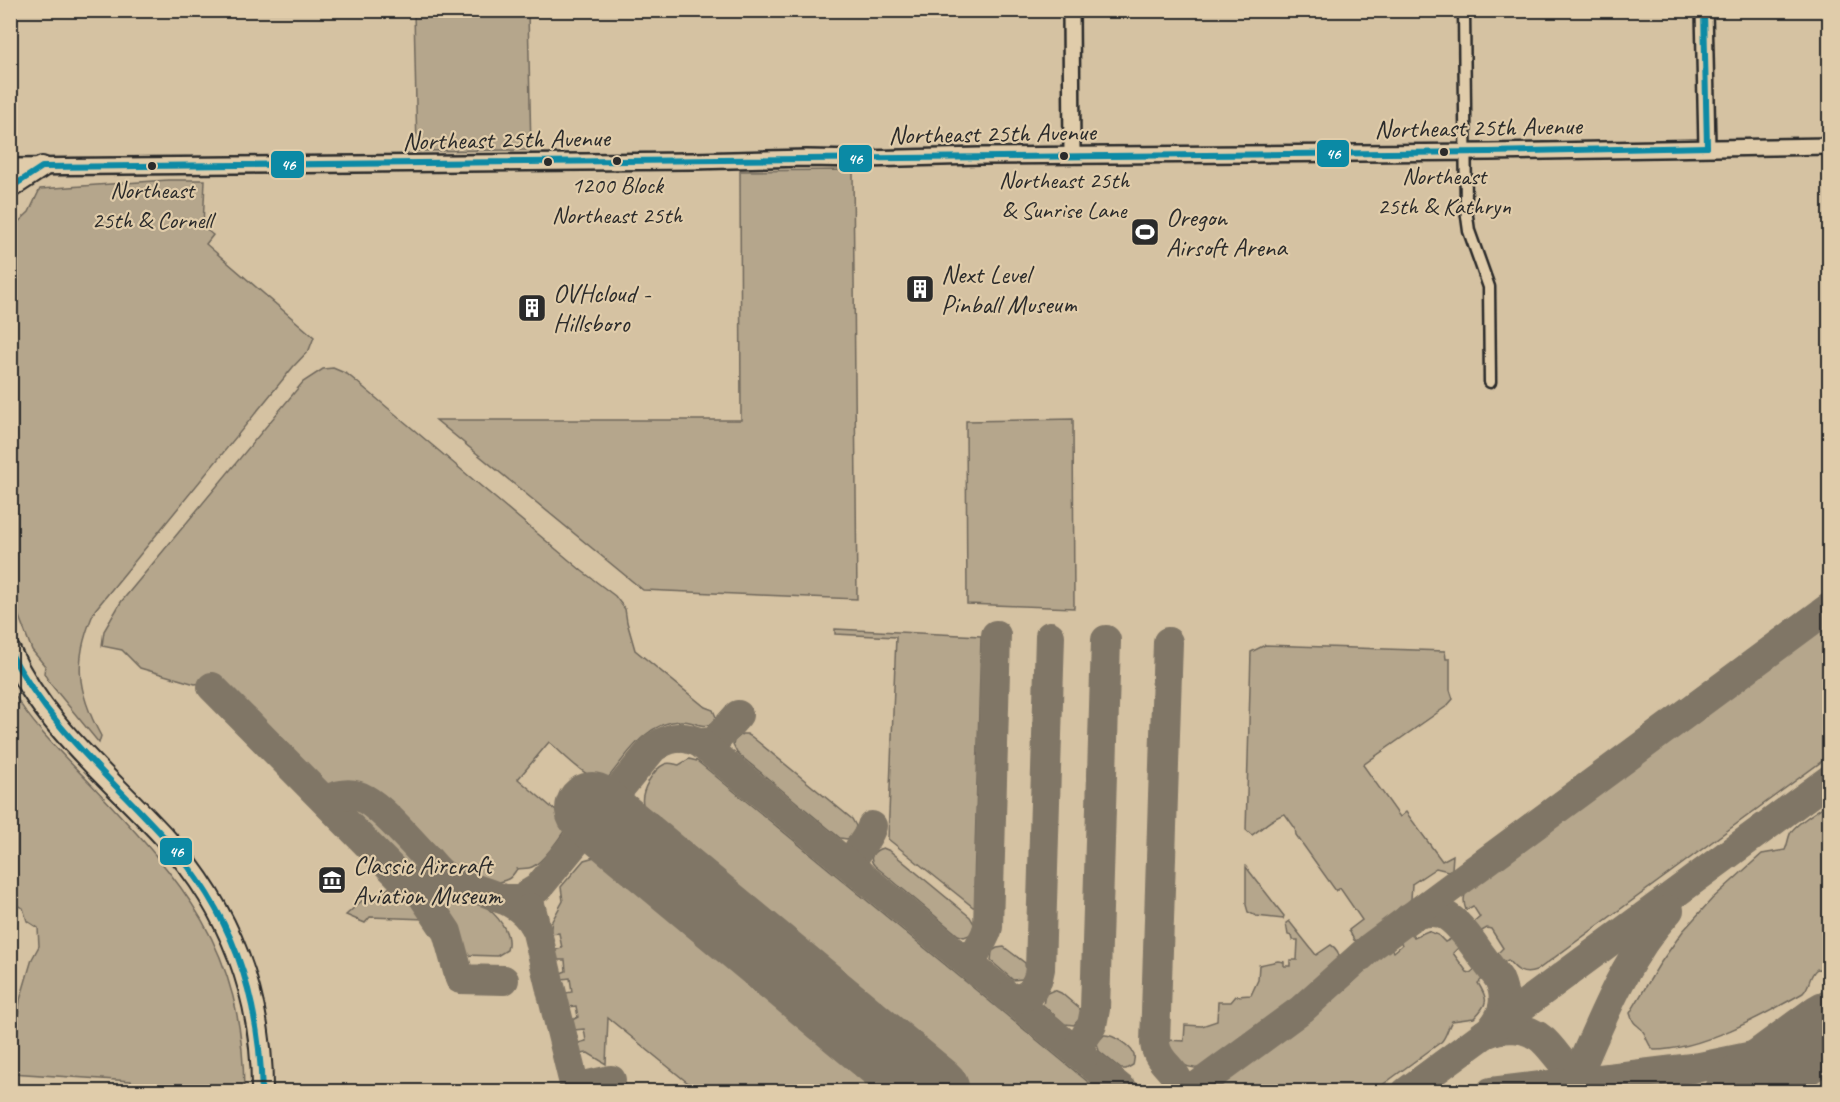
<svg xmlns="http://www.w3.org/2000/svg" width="1840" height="1102" font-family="Caveat,sans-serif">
<rect width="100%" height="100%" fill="#d5c2a2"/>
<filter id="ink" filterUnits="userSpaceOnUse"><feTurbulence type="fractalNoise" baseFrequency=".0167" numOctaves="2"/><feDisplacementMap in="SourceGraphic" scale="12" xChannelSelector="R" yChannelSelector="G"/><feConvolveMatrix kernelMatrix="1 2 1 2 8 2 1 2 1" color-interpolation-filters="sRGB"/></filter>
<g filter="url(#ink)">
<g fill="#b5a68c" stroke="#70685c" stroke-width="1.5">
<polygon points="414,11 528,11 531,150 417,151"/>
<polygon points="853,170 857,599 643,590 436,420 741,420 740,171"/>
<path d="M168 180H205L203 227 213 235 206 244 314 337 309 350 293 367 95 610C73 658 76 690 101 736L99 743 49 682 44 673 45 666 32 650 11 596V229L29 212 40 189Z"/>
<path d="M333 368 347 374 357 382 582 571 615 596 625 609 627 622 635 650 705 707 713 710 716 717 712 724C701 729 692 720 680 721 646 722 627 755 608 778 592 787 562 752 549 742L518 779 564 818 566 828C560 838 542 863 532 867 528 869 521 868 517 869 514 873 512 877 508 879 490 888 458 878 442 866 417 847 399 817 375 796L362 790 330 786 324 783 258 713 231 689 217 681 195 684 140 668 122 650 102 646 104 631 121 602 303 382 323 369Z"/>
<polygon points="1073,419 1074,608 967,604 966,421"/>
<path d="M1829 622V756L1536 971C1523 976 1516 970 1508 960L1503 963 1497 954 1503 948 1491 929 1487 928 1480 932 1473 923 1480 917 1473 906 1466 910C1462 900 1465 894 1468 884Z"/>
<polygon points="835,629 981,636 974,886 982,890 982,904 978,907 973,907 888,839 896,637 835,634"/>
<path d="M1265 645 1445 651 1446 659H1450V690L1453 699 1447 706 1363 765 1400 817 1406 812 1442 861 1453 855 1452 869 1448 871 1436 868 1412 884 1411 899 1403 909 1361 942 1354 940 1349 930 1362 920 1340 888 1336 891 1296 835 1295 828 1285 814C1272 817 1263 828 1252 835L1246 830 1251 652Z"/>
<path d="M11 689C31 724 62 754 90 783 184 883 243 946 244 1091H131V1081L11 1073 20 1000 32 959 39 946 38 928 27 921 23 908 11 903Z"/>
<polygon points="742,734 747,734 752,737 852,819 856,826 853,836 847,839 840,838 737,753 733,745 734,741"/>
<path d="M689 759 697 761 713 774 1099 1091H973L729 890 663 831C660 803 646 820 643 804 640 792 653 769 665 764 669 762 674 764 679 765Z"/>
<polygon points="346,801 355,801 368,808 429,870 418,872 406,868 340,802"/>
<path d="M1829 802V970L1817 969C1808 976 1811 985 1803 993 1762 1016 1701 1050 1654 1050 1647 1044 1648 1041 1644 1033 1639 1023 1634 1028 1630 1013L1659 965 1683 931 1712 899 1762 854 1785 850C1788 844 1788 837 1791 832 1797 822 1820 810 1829 802Z"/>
<path d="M883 848 890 851 970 917 974 924 972 934 964 937 958 935 875 866C867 858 874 850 883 848Z"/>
<polygon points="598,856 608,861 612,872 632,873 895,1091 871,1091 866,1087 862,1092 698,1091 608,1018 606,1064 588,1053 580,1054 578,1043 586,1041 584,1029 574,1030 572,1020 578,1017 576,1006 569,1007 566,993 572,992 570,978 562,979 561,973 566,971 565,960 557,960 555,950 562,948 559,933 550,934 552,921 563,901 561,887 584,860"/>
<polygon points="1246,867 1284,916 1283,919 1256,916 1248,912 1246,905"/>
<path d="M391 886C408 885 424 906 430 921L426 919 370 917 365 923 346 915 365 898 372 902Z"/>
<path d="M444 887C469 890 516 921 507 950L497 956 464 955 455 927 431 893V890Z"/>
<path d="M1289 921 1316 955 1331 945C1338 949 1340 956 1339 964L1291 1005 1209 1066C1193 1074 1163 1060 1166 1040L1184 1041 1185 1025 1202 1026 1217 1021 1218 1002H1231L1236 996 1251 995 1258 980 1259 965 1278 961 1284 962V966H1290V960H1297L1298 940H1293L1292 936 1288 935 1286 923Z"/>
<path d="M1410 930 1414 937 1428 931 1438 935 1445 942 1453 938 1459 947 1453 953 1467 972 1470 973 1475 969 1483 978 1478 983C1488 999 1489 1003 1474 1018L1452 1021C1447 1028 1447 1036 1441 1042L1374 1091H1215L1218 1083 1320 1007 1386 947 1389 946 1394 952 1402 945 1399 938Z"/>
<polygon points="1004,947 1025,963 1026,973 1022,979 1013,980 991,961 992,951 997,948"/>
<polygon points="1054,990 1061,993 1081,1010 1081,1017 1074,1025 1065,1024 1043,1005 1045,994"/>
<path d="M1104 1035C1113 1034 1130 1046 1134 1054 1135 1059 1134 1061 1133 1065L1126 1069H1121L1099 1051 1097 1043Z"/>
</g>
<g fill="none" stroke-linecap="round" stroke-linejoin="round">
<g stroke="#807666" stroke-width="30">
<path d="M1168 642 1155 1043C1157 1064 1178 1069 1182 1092"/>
<path d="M212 687 401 878C418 888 436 876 454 880"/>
<polyline points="700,743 714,742 738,715"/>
<path d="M326 800C339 794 352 791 365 799 385 810 411 842 428 859 434 866 440 874 448 878 476 893 519 895 534 926"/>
<path d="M859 873C844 857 868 843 872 826"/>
<polyline points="414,883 447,932 460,979 504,980"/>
<path d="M501 899H520L538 888 653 748C668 737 683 734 700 743L1125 1092"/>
<polyline points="531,908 576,1092"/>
<path d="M1409 918C1442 902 1455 920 1474 945 1482 957 1491 968 1499 979 1507 997 1505 1012 1493 1027"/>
<path d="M978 973C966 954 984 946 988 927L996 635"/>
<path d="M1007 997C1028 1003 1037 988 1040 969L1050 636"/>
<path d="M1485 1034C1504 1025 1527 1026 1543 1040 1562 1058 1564 1075 1594 1079"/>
<polyline points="1083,1057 1080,1045 1092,1025 1095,1009 1106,640"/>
<polyline points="575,1088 611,1080"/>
<polyline points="1189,1092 1302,1009 1372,946 1407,920 1830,607"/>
<polyline points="1406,1092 1830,779"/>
<polyline points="1491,1092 1700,1067 1805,1045"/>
<path d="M1570 1092C1598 1029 1622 961 1669 910"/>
</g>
<g stroke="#807666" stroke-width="74">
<polyline points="592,809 933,1092"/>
<polyline points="1742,1092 1830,1027"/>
</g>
<g stroke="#2b2b2b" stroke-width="15">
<polyline id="street" points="1464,10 1466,209 1469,231 1489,287 1490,382"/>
</g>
<g stroke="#2b2b2b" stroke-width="20">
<g id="secondary">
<polyline points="1071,10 1072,155"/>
<polyline points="1704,10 1707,147"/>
<polyline points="10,167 693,161 807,158 864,159 980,156 1489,152 1830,146"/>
</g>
</g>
<g stroke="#2b2b2b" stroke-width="24">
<g id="highway">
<polyline points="10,188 42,167"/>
<path d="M10 651C44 727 112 779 166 839 230 909 263 997 262 1092"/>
</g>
</g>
<use href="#street" stroke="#e0ccaa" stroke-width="10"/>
<use href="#secondary" stroke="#e0ccaa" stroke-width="15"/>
<use href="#highway" stroke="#e0ccaa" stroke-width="20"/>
<g stroke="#e0ccaa" stroke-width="10">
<g id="bus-1">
<polyline points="1704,10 1707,147"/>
<polyline points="10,188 42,167 1489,152 1707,147"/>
<path d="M10 652C51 729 107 774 164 837 232 912 259 993 262 1092"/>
</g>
</g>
<use href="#bus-1" stroke="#0b8aa5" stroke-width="6"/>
</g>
</g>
<defs>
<g id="stadium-square" transform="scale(1.5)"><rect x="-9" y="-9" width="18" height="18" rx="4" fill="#2b2b2b" stroke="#e0ccaa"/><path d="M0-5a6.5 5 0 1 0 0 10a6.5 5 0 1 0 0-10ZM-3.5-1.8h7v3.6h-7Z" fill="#fff"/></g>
<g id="building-square" transform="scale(1.5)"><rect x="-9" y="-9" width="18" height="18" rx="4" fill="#2b2b2b" stroke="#e0ccaa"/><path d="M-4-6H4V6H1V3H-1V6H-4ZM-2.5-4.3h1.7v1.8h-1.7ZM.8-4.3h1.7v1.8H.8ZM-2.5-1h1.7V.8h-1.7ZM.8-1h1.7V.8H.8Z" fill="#fff"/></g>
<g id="museum-square" transform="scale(1.5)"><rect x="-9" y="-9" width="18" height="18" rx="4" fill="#2b2b2b" stroke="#e0ccaa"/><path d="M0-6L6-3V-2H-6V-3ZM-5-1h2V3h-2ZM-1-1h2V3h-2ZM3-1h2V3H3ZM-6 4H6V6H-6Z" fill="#fff"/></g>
</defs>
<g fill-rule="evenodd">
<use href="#stadium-square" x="1145" y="232"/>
<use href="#building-square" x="920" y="289"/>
<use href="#building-square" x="532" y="308"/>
<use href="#museum-square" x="332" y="880"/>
</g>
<g fill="#2b2b2b" stroke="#e0ccaa" stroke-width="2">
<circle cx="1444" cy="152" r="5"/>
<circle cx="1064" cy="156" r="5"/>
<circle cx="617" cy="161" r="5"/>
<circle cx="548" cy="162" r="5"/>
<circle cx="152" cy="166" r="5"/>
</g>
<g text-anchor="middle" stroke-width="4.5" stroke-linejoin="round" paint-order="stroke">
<g font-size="24" fill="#2b2b2b" stroke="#e0ccaa">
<text x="1444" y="184">Northeast<tspan x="1444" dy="30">25th &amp; Kathryn</tspan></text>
<text x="1064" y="188">Northeast 25th<tspan x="1064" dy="30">&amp; Sunrise Lane</tspan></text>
<text x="617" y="193">1200 Block<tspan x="617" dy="30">Northeast 25th</tspan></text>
<text x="152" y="198">Northeast<tspan x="152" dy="30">25th &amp; Cornell</tspan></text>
</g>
<g font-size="26" fill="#2b2b2b" stroke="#e0ccaa">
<text transform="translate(1478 127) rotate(-1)" y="9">Northeast 25th Avenue</text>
<text transform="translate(992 133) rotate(-1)" y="9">Northeast 25th Avenue</text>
<text transform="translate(506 139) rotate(-1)" y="9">Northeast 25th Avenue</text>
</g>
<g font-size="26" fill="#2b2b2b" stroke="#e0ccaa" text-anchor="start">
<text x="1166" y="226">Oregon<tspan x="1166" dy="30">Airsoft Arena</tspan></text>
<text x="941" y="283">Next Level<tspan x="941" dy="30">Pinball Museum</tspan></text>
<text x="553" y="302">OVHcloud -<tspan x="553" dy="30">Hillsboro</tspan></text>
<text x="353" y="874">Classic Aircraft<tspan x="353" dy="30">Aviation Museum</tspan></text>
</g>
</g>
<g stroke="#e0ccaa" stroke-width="2">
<rect x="1316" y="139" width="34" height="29" rx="6" fill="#0b8aa5"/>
<rect x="838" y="144" width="35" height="29" rx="6" fill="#0b8aa5"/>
<rect x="270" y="150" width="35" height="29" rx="6" fill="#0b8aa5"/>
<rect x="159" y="837" width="34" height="29" rx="6" fill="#0b8aa5"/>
</g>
<g font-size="16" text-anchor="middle" font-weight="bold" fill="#fff">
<text x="1333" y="159">46</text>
<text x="855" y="164">46</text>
<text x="288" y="170">46</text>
<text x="176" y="857">46</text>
</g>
<rect width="1840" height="1102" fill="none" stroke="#e0ccaa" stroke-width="36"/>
<rect x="18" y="18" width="1804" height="1066" fill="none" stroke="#2b2b2b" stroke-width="2" filter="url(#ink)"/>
</svg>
